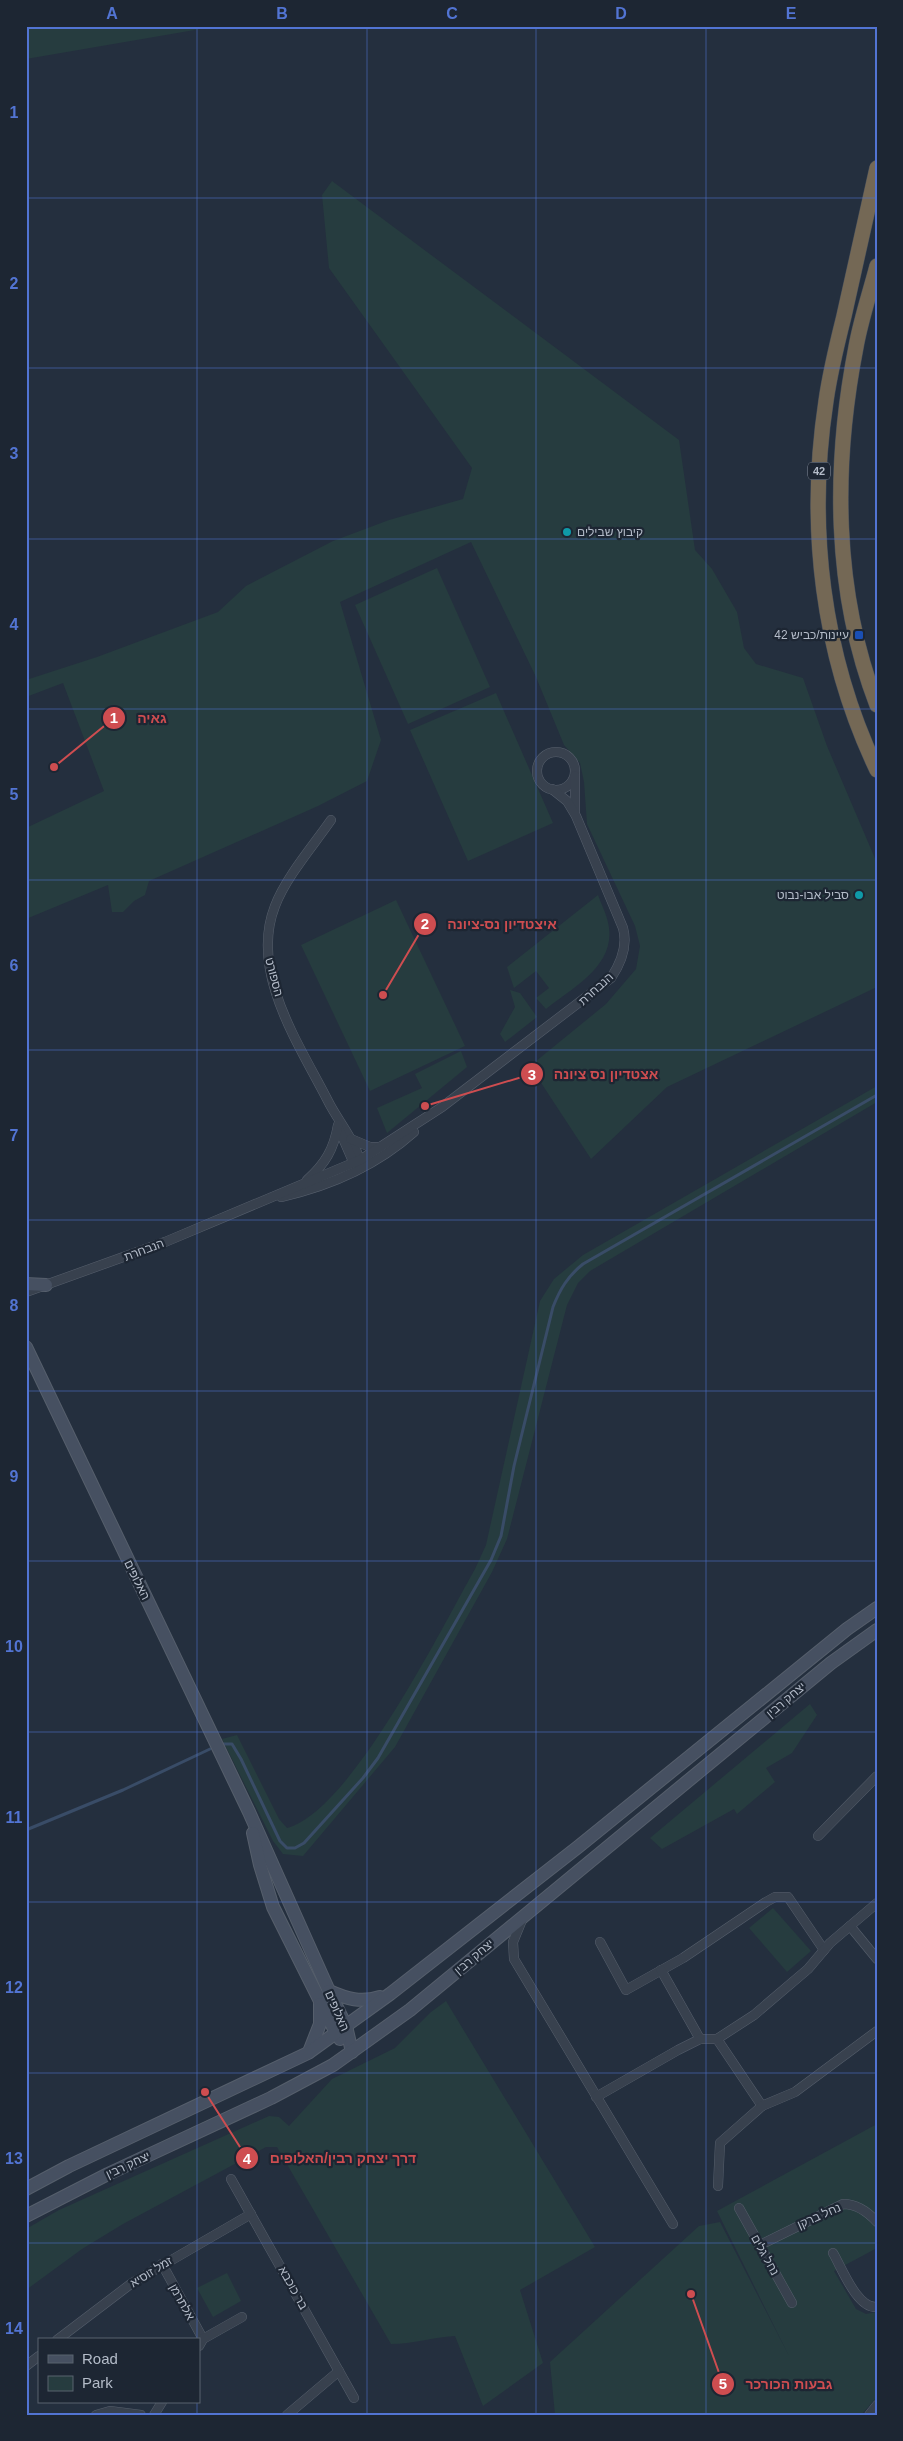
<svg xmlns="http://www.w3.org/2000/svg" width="903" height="2441" font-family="Arial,'Noto Sans Hebrew',sans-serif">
<rect width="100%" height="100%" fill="#242f3e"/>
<g fill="#263c3f">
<polygon points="26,26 218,26 26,59"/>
<polygon points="332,181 679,440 695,550 712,569 737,612 744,648 756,664 803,678 827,746 877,863 877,987 667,1087 591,1159 530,1066 606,1004 636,969 640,946 635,926 587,824 584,782 580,763 564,745 536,677 471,542 340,602 381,740 367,781 318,806 149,881 145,895 134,901 123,912 112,912 108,885 26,919 26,828 104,791 63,683 26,697 26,680 97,657 218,612 246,586 333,541 389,520 463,499 472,468 329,268 322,195"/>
<polygon points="437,568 490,687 408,724 355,605"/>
<polygon points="496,693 553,823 468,861 410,730"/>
<path d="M598 895C602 906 608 917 609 928 614 967 572 988 546 1009L536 998 549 988 536 971 514 988 507 967Z"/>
<polygon points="396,900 465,1046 370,1091 301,945"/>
<polygon points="510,990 520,993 537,1017 505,1042 500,1034 515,1007"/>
<polygon points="461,1051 467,1067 387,1133 377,1108 422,1088 415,1074"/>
<path d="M877 1086V1102L590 1271 578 1283 567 1305 507 1539 492 1572 395 1747 303 1856 283 1854 273 1841 222 1739 237 1735 279 1819 287 1828C351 1811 441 1629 475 1569L486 1545 540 1301 554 1279 583 1255Z"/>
<polygon points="810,1704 817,1715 792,1753 766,1768 775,1782 737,1814 734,1809 662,1849 650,1838"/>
<polygon points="773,1908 811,1951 787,1972 749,1928"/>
<path d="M446 2001 595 2247 520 2290 543 2363 483 2406 455 2336C433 2337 413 2344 391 2344L277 2147H266L123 2224 82 2249 26 2290V2229L59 2210 269 2116 279 2117 289 2126 332 2079 395 2048 431 2012Z"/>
<polygon points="877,2124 877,2248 834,2271 856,2309 866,2314 877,2312 877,2397 861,2415 555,2415 550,2362 699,2226 720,2222 789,2356 717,2211"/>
<polygon points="227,2273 241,2301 213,2317 197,2288"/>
</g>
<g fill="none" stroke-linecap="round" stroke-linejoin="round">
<g stroke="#394c67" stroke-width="3">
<path d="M223 1744H232L241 1759 280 1841 287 1848H295L304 1843 363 1778 378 1758 491 1560 501 1536 514 1466 553 1307C560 1289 568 1276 583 1264L877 1095"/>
<polyline points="26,1830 123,1790 210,1749"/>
</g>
<g stroke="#565f6c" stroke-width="10">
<g id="street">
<circle cx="556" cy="771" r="19"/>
<polyline points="575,776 575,810"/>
<path d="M331 820C313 846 286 877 275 906 249 972 299 1044 328 1101 339 1123 358 1143 361 1168"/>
<polyline points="338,1127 352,1159 359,1166"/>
<polyline points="351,1139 370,1147 380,1147"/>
<path d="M307 1180C325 1164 334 1149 338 1125"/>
<path d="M281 1197C330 1186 377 1165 414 1132"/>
<path d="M26 1292 165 1242 360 1160 442 1107 611 978C621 963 628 946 623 928L576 816 567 801 552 789"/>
<polyline points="818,1836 877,1776"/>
<polyline points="522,1920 513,1942 514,1959 673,2224"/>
<polyline points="850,1926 877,1959"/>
<polyline points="600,1942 626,1990 683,1958 766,1902 775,1897 788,1897 824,1950"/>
<polyline points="661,1970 700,2039"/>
<polyline points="717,2039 762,2106"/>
<polyline points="596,2097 678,2050 700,2039 717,2039 754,2015 808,1969 830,1943 877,1903"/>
<polyline points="231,2179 354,2398"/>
<polyline points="718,2186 720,2143 762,2106 795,2092 877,2031"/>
<polyline points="739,2208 792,2303"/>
<path d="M760 2245 843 2204C856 2204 868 2212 877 2222"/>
<path d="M833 2253C842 2268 857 2309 877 2307"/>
<polyline points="162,2264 203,2339 199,2346"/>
<polyline points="203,2339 242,2317"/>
<polyline points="57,2340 132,2283 251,2214"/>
<polyline points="26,2366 39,2356"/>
<polyline points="96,2415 110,2411 141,2415"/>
<polyline points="154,2415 162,2402"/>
<polyline points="287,2415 339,2371"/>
<polyline points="869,2415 877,2405"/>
</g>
</g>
<g stroke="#565f6c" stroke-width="14">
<g id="secondary">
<polyline points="26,1284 46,1285"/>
<polyline points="26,1347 249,1812 329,1991 346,2026 352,2052"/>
<polyline points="253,1833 260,1865 273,1907 336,2033 340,2039"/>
<path d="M329 1991C347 1999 361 2003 380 1997"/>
<polyline points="309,2052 320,2024 320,2004"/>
<polyline points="26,2189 69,2166 308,2053 390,1994 578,1847 847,1629 877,1608"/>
<polyline points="26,2216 108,2174 271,2098 333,2065 410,2010 831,1663 877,1630"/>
</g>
</g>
<g stroke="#434c59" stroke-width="16">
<g id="highway">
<path d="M877 168C866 217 855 267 844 316 837 344 830 372 826 401 807 526 822 655 877 770"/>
<path d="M877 266C870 293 861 319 856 347 833 465 833 591 877 705"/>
</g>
</g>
<use href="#street" stroke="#38414e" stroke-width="9"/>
<use href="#secondary" stroke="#465061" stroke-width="12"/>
<use href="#highway" stroke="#746855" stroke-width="15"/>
</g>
<path fill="none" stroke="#5274d3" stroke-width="1" stroke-opacity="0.55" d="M197 26V2340M367 26V2415M536 26V2415M706 26V2415M26 198H877M26 368H877M26 539H877M26 709H877M26 880H877M26 1050H877M26 1220H877M26 1391H877M26 1561H877M26 1732H877M26 1902H877M26 2073H877M26 2243H877M197 2402V2415"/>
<g fill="#0f9aa8" stroke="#1d2633" stroke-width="2">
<circle cx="567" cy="532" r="5"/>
<circle cx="859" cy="895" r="5"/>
</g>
<rect fill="#1a4fb4" stroke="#1d2633" stroke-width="2" x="854" y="630" width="10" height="10" rx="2.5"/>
<g text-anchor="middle" stroke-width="4.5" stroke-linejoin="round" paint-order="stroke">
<rect fill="#1d2633" stroke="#878f9c" stroke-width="1" x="808" y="462.5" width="22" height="17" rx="4"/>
<g font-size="11" font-weight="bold" fill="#b4bcc9">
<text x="819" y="475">42</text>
</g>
<g font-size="12" fill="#b4bcc9" stroke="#1d2633" text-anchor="end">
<text x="577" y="536" text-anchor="start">קיבוץ שבילים</text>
<text x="849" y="639">עיינות/כביש 42</text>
<text x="849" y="899">סביל אבו-נבוט</text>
</g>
<g font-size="12" fill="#b4bcc9" stroke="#1d2633">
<text transform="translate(274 977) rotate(75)" y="4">הספורט</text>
<text transform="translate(596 989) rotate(-42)" y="4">הנבחרת</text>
<text transform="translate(144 1250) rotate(-21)" y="4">הנבחרת</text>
<text transform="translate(137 1580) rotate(64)" y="4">האלופים</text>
<text transform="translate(786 1700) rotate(-40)" y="4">יצחק רבין</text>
<text transform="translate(474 1957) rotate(-40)" y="4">יצחק רבין</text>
<text transform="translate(337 2011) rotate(66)" y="4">האלופים</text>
<text transform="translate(128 2165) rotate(-25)" y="4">יצחק רבין</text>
<text transform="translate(819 2216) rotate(-24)" y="4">נחל ברקן</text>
<text transform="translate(765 2255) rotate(61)" y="4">נחל גלים</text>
<text transform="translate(151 2272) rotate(-32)" y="4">זמל זוסיא</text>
<text transform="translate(293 2288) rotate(61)" y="4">בר כוכבא</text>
<text transform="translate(182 2302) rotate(61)" y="4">אלתרמן</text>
</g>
</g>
<path fill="none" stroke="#ce4d50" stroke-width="2" d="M54 767L114 718M383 995L425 924M425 1106L532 1074M205 2092L247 2158M691 2294L723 2384"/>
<g fill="#ce4d50" stroke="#1d2633" stroke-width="2">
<circle cx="54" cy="767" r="5"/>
<circle cx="383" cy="995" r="5"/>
<circle cx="425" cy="1106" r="5"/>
<circle cx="205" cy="2092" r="5"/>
<circle cx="691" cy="2294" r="5"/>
<circle cx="114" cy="718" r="12"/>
<circle cx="425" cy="924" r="12"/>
<circle cx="532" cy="1074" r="12"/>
<circle cx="247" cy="2158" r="12"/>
<circle cx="723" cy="2384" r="12"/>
</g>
<g font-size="15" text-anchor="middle" font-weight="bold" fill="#fff">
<text x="114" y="723">1</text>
<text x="425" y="929">2</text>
<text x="532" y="1080">3</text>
<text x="247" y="2164">4</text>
<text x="723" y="2389">5</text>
</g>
<g font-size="14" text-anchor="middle" font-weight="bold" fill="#ce4d50" stroke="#1d2633" stroke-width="4.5" stroke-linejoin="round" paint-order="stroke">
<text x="152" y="723">גאיה</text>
<text x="502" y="929">איצטדיון נס-ציונה</text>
<text x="606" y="1079">אצטדיון נס ציונה</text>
<text x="343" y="2163">דרך יצחק רבין/האלופים</text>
<text x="789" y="2389">גבעות הכורכר</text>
</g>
<rect width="903" height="2441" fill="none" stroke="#1d2633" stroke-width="55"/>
<rect x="38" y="2338" width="162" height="65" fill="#1d2633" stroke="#59626f"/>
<rect x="48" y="2355" width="25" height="8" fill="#465061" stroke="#59626f"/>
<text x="82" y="2364" font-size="15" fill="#b4bcc9">Road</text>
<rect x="48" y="2376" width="25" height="15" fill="#263c3f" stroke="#59626f"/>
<text x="82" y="2388" font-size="15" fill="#b4bcc9">Park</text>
<rect x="28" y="28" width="848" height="2386" fill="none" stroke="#5274d3" stroke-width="2"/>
<g font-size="16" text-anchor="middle" font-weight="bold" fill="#5274d3">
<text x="112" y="19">A</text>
<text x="282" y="19">B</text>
<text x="452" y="19">C</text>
<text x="621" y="19">D</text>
<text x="791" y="19">E</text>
<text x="14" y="118">1</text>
<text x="14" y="289">2</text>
<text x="14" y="459">3</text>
<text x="14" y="630">4</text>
<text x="14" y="800">5</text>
<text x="14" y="971">6</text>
<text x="14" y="1141">7</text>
<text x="14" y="1311">8</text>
<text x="14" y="1482">9</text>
<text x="14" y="1652">10</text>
<text x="14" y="1823">11</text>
<text x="14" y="1993">12</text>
<text x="14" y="2164">13</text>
<text x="14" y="2334">14</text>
</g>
</svg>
